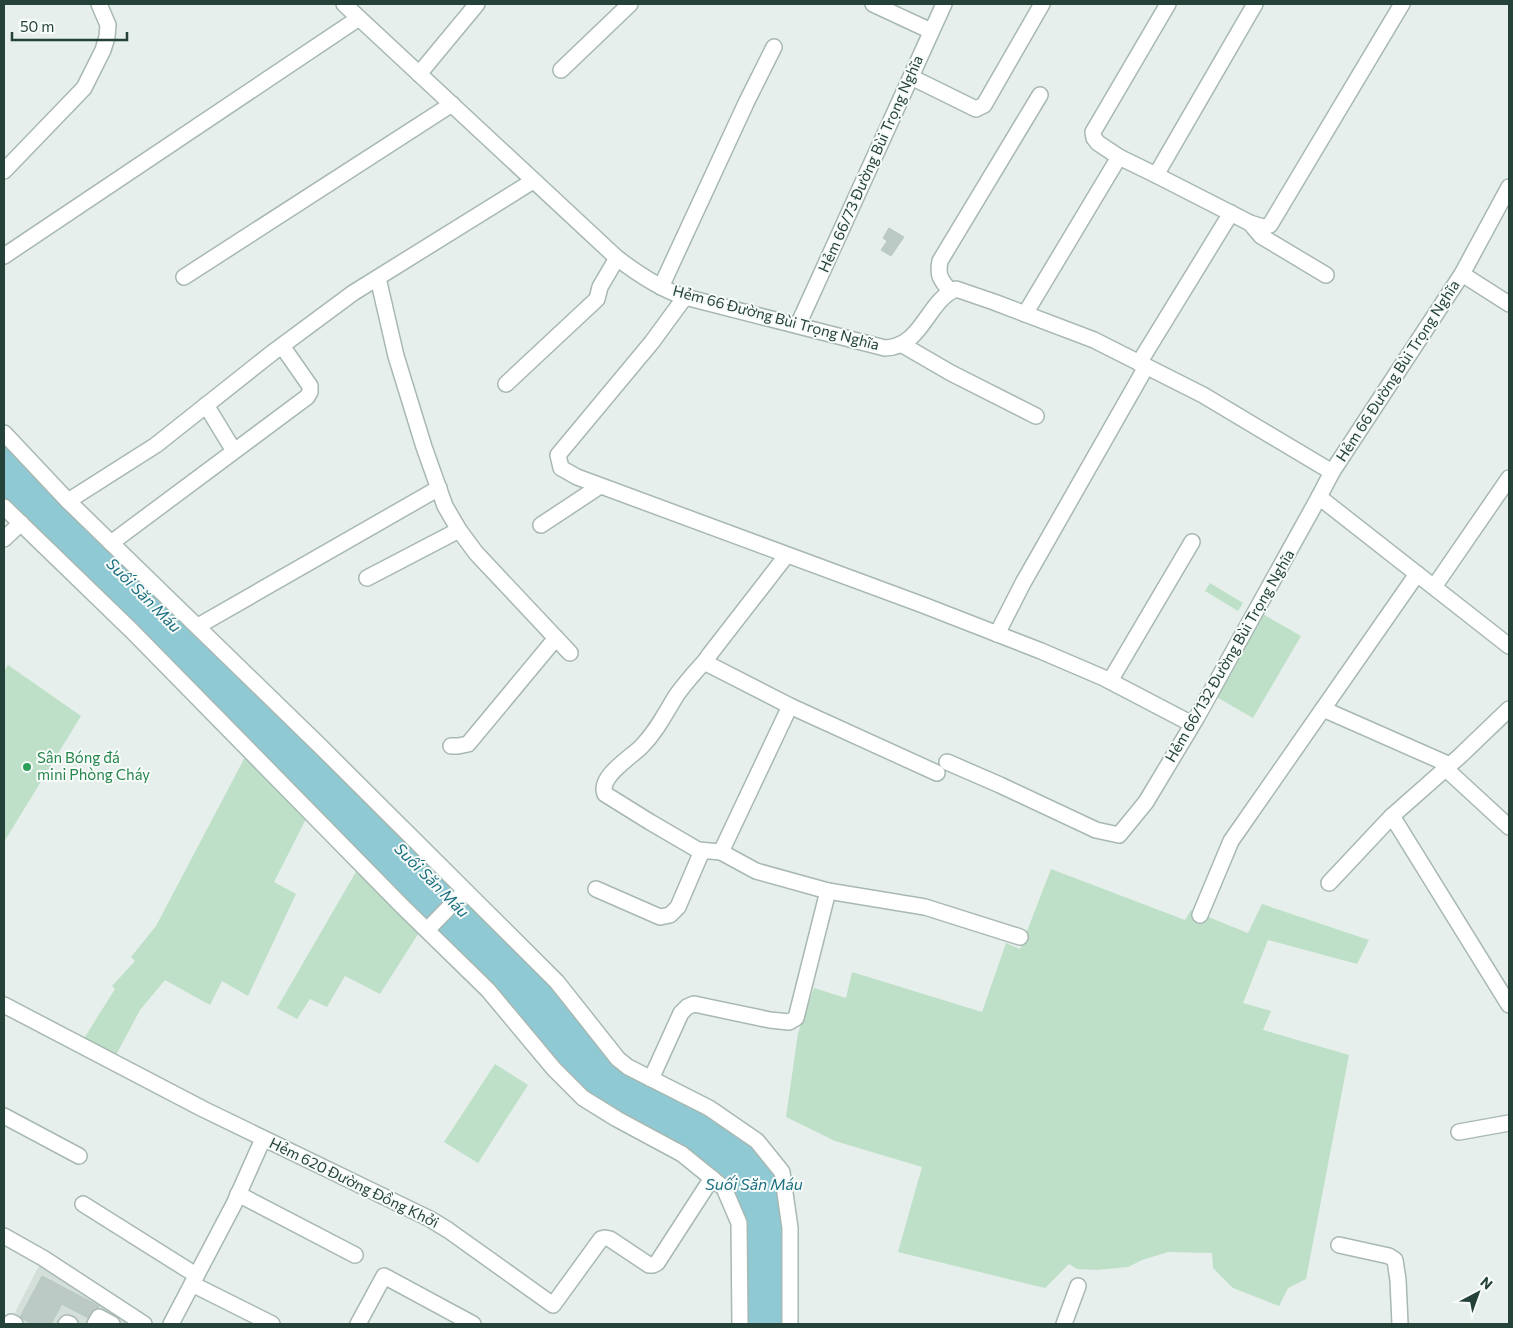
<svg xmlns="http://www.w3.org/2000/svg" width="1513" height="1328" font-family="Commissioner,sans-serif">
<rect width="100%" height="100%" fill="#e6efeb"/>
<polygon fill="#d4dfda" points="40,1264 133,1324 9,1324"/>
<g fill="#bfe0c8">
<polygon points="1210,583 1243,603 1238,611 1205,591"/>
<polygon points="1261,613 1301,636 1253,718 1213,695"/>
<polygon points="8,665 81,716 4,842 4,672"/>
<polygon points="245,757 306,819 274,882 296,894 248,996 222,981 210,1005 165,980 140,1010 115,1057 83,1040 115,989 112,986 135,961 131,957 156,926"/>
<polygon points="1051,869 1185,920 1191,910 1248,933 1262,904 1369,940 1357,964 1268,940 1243,1003 1271,1011 1263,1030 1349,1055 1306,1279 1288,1288 1279,1306 1233,1288 1213,1268 1212,1253 1168,1252 1142,1260 1128,1267 1097,1270 1077,1269 1069,1264 1045,1288 898,1252 922,1167 835,1141 786,1117 798,1033 814,988 846,998 852,972 982,1012 1006,943 1020,949"/>
<polygon points="357,870 420,931 380,994 345,976 327,1007 310,999 297,1019 277,1008"/>
<polygon points="495,1064 528,1085 478,1163 444,1142"/>
</g>
<polygon fill="#8ec9d4" points="4,441 550,983 613,1061 705,1112 753,1145 777,1174 785,1228 785,1324 745,1324 729,1185 586,1094 4,500"/>
<g fill="#bbcac4" stroke="#b8c9c2">
<polygon points="889,228 904,237 891,256 881,250 887,241 883,238"/>
<polygon points="42,1276 99,1306 98,1308 94,1309 88,1318 62,1304 51,1324 32,1324 23,1319 20,1317"/>
</g>
<g fill="none" stroke-linecap="round" stroke-linejoin="round">
<g stroke="#a8b8b2" stroke-width="18">
<g id="minor">
<path d="M344 4 617 258C638 274 660 289 685 297L885 348C922 347 927 301 956 289L994 302 1094 340 1203 395 1332 472 1462 274 1509 187"/>
<polyline points="873,4 931,31"/>
<polyline points="1168,4 1093,132 1094,138 1098,143 1119,157 1156,175 1250,223 1263,227 1270,225 1402,4"/>
<polyline points="561,70 630,4"/>
<polyline points="419,74 477,4"/>
<polyline points="911,77 976,109 984,105 1042,4"/>
<polyline points="4,171 84,88 103,50 107,37 108,25 99,4"/>
<polyline points="1156,175 1255,4"/>
<polyline points="1250,223 1261,236 1326,275"/>
<polyline points="4,256 359,18"/>
<polyline points="1462,274 1509,304"/>
<polyline points="184,277 452,104"/>
<polyline points="378,278 396,356 424,447 445,506 459,530 476,553 570,653"/>
<polyline points="661,287 747,101 774,47"/>
<path d="M950 291C941 280 937 276 940 261L1040 95"/>
<polyline points="685,297 652,342 558,455 561,468 577,477 923,605 1041,651 1104,678 1192,724"/>
<polyline points="1025,314 1119,157"/>
<polyline points="798,325 944,4"/>
<polyline points="901,344 951,373 1036,416"/>
<polyline points="1139,363 1231,213"/>
<polyline points="506,384 597,299 600,287 617,258"/>
<polyline points="206,405 234,451"/>
<polyline points="4,433 68,501 318,744 557,982 618,1059 628,1067 709,1108 757,1141 782,1172 790,1228 790,1324"/>
<polyline points="1319,497 1509,646"/>
<polyline points="68,501 156,445 272,353 353,293 533,181"/>
<polyline points="4,507 132,631 402,906 488,990 554,1069 583,1098 617,1119 682,1154 724,1188 739,1223 740,1324"/>
<polyline points="541,525 600,486"/>
<polyline points="4,539 21,523"/>
<polyline points="111,543 307,397 310,392 310,386 282,346"/>
<polyline points="786,556 710,654 706,660 706,663 790,706 937,773"/>
<polyline points="367,578 459,530"/>
<polyline points="1434,587 1509,478"/>
<polyline points="198,626 439,488"/>
<polyline points="997,634 1023,583 1146,367"/>
<path d="M706 660C695 672 685 683 676 696 665 714 656 732 641 747 630 758 598 777 605 794L650 822 698 850 721 852"/>
<polyline points="1110,681 1192,542"/>
<polyline points="790,706 721,852 756,871 828,891 925,907 1020,937"/>
<polyline points="1323,709 1450,765"/>
<polyline points="1509,709 1460,756 1392,816 1509,1005"/>
<polyline points="451,746 458,746 468,744 556,638"/>
<polyline points="947,762 1000,785 1096,830 1119,835 1146,802 1197,717 1319,497 1332,472"/>
<polyline points="1446,769 1509,827"/>
<polyline points="1329,883 1392,816"/>
<polyline points="596,889 660,917 670,915 678,907 702,851"/>
<polyline points="1200,915 1231,841 1417,574"/>
<polyline points="427,930 465,891"/>
<polyline points="4,1005 203,1109 430,1219 448,1230 553,1305 601,1239 605,1238 610,1239 649,1265 653,1265 657,1263 712,1178"/>
<polyline points="651,1079 681,1013 687,1007 694,1004 770,1020 789,1022 796,1018 828,891"/>
<polyline points="4,1116 79,1156"/>
<polyline points="1459,1132 1509,1123"/>
<polyline points="238,1194 355,1255"/>
<polyline points="83,1204 196,1275"/>
<polyline points="4,1236 43,1258 144,1324"/>
<polyline points="1339,1245 1389,1256 1395,1260 1398,1280 1400,1324"/>
<polyline points="192,1284 272,1324"/>
<polyline points="11,1322 15,1324"/>
<polyline points="66,1324 67,1323 70,1324"/>
<polyline points="95,1324 99,1317 112,1324"/>
<polyline points="171,1324 234,1204 263,1139"/>
<polyline points="358,1324 384,1276 473,1324"/>
<polyline points="1064,1324 1078,1286"/>
</g>
</g>
<use href="#minor" stroke="#fff" stroke-width="15"/>
</g>
<circle fill="#2e9e5b" stroke="#f7fbf9" stroke-width="2" cx="27" cy="767" r="5"/>
<g text-anchor="middle" stroke-width="4" stroke-linejoin="round" paint-order="stroke">
<g font-size="15" fill="#24423a" stroke="#f7fbf9">
<text transform="translate(871 164) rotate(-66)" y="5">Hẻm 66/73 Đường Bùi Trọng Nghĩa</text>
<text transform="translate(776 318) rotate(15)" y="5">Hẻm 66 Đường Bùi Trọng Nghĩa</text>
<text transform="translate(1398 371) rotate(-57)" y="5">Hẻm 66 Đường Bùi Trọng Nghĩa</text>
<text transform="translate(1230 656) rotate(-60)" y="5">Hẻm 66/132 Đường Bùi Trọng Nghĩa</text>
<text transform="translate(354 1183) rotate(26)" y="5">Hẻm 620 Đường Đồng Khởi</text>
</g>
<g font-size="15" fill="#27864d" stroke="#f7fbf9" text-anchor="start">
<text x="37" y="763">Sân Bóng đá<tspan x="37" dy="17">mini Phòng Cháy</tspan></text>
</g>
<g font-size="16" font-style="italic" fill="#1c6f80" stroke="#f7fbf9">
<text transform="translate(144 595) rotate(45)" y="6">Suối Săn Máu</text>
<text transform="translate(432 880) rotate(45)" y="6">Suối Săn Máu</text>
<text x="754" y="1190">Suối Săn Máu</text>
</g>
</g>
<rect width="1513" height="1328" fill="none" stroke="#24423a" stroke-width="10"/>
<g transform="translate(1478 1293) rotate(41)" stroke="#f7fbf9" stroke-width="4" paint-order="stroke">
<path d="M0-4L9 19L0 12L-9 19Z" fill="#24423a"/>
<text y="-8" font-size="14" font-weight="bold" text-anchor="middle" fill="#24423a">N</text>
</g>
<path d="M12 32v8h115v-8" fill="none" stroke="#24423a" stroke-width="2.5"/>
<text x="20" y="32" font-size="15" fill="#24423a" stroke="#f7fbf9" stroke-width="4" paint-order="stroke">50 m</text>
</svg>
